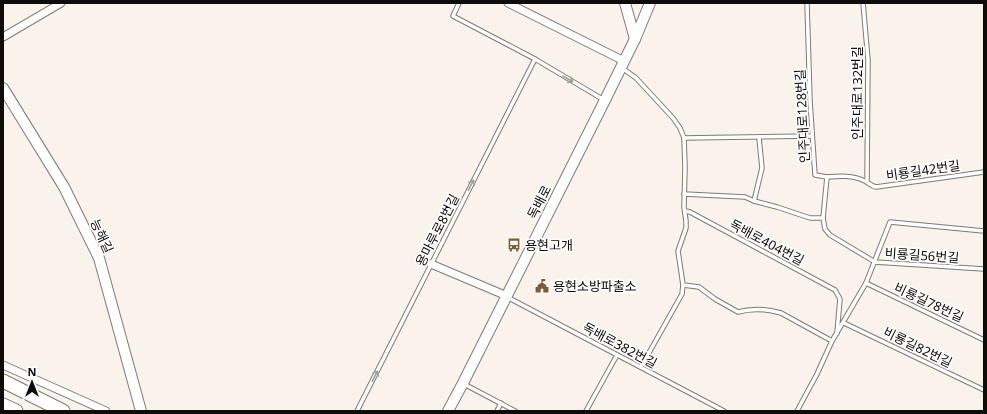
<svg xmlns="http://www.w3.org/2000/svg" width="987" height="414" font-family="'Noto Sans','Noto Sans KR',sans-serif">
<rect width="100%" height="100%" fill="#f9f3ec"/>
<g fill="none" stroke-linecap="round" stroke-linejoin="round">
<g stroke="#807a74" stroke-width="5.5">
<g id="lane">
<polyline points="459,3 453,16 535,59 604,100"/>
<polyline points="807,3 810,101 815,175 827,177 823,218 825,229 830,235 875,262 984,269"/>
<polyline points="863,3 868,60 867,182"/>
<polyline points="622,68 636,78 673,118 680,128 684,138 685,167 684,207 686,221 686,228 678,251 683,285 682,294 641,367"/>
<polyline points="684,138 812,136"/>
<path d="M827 177C839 176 853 175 865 181 869 183 871 186 876 187L984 172"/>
<polyline points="684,194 745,197 754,201 777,207 810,218 823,218"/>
<polyline points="754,201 762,168 759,138"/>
<polyline points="685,211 690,212 835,290 840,299 837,333"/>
<polyline points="866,283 984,340"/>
<path d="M683 285 699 287 715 299 738 312C752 308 767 309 781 313L832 341"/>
<polyline points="507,297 724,411"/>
<polyline points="844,323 984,390"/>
<polyline points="464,384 515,411"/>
<polyline points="357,411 535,59"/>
<polyline points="497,411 501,403"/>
<polyline points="586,411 617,355"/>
<polyline points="797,411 817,374 832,341 866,283 890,222 984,231"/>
</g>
</g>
<g stroke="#807a74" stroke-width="9">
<g id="street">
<polyline points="508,3 624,61"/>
<polyline points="3,37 61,3"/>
<polyline points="431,264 507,296"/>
<polyline points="3,365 106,411"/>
</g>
</g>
<g stroke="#807a74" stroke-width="12">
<g id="secondary">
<polyline points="625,3 635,39"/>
<polyline points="3,88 64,187 99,258 141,411"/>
<polyline points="448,411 463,383 605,100 635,39 650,3"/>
</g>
</g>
<g stroke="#807a74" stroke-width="15">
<g id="highway">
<polyline points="3,381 63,411"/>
<polyline points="3,405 16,411"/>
</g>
</g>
<use href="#lane" stroke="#fff" stroke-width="3.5"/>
<use href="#street" stroke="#fff" stroke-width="7"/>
<use href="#secondary" stroke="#fff" stroke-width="10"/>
<use href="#highway" stroke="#fff" stroke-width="13"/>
</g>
<defs><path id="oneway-shaft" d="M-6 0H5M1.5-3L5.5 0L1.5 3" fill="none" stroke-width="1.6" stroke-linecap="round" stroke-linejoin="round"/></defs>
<g stroke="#9f9e9d">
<use href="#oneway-shaft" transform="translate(568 79) rotate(30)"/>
<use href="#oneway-shaft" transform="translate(471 185) rotate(-63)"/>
<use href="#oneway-shaft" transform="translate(375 376) rotate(-63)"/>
</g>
<defs>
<g id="bus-bare" transform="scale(1.08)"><path d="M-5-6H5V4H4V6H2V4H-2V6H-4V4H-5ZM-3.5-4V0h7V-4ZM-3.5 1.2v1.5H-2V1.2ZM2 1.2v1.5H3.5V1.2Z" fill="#7c5d31" stroke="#fff" stroke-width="2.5" paint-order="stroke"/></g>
<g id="civic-bare" transform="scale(1.08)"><path d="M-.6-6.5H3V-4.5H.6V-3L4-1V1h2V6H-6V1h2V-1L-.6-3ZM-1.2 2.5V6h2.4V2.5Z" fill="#7c5d31" stroke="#fff" stroke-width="2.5" paint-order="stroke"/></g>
</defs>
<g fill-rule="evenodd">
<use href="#bus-bare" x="514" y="245"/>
<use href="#civic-bare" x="542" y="286"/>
</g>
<g text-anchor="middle" stroke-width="3.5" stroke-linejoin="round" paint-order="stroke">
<g font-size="13" fill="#0e0c0a" stroke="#fff">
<text transform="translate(857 93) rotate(-90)" y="5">인주대로132번길</text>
<text transform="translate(802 116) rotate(-93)" y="5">인주대로128번길</text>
<text transform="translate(923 170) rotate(-8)" y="5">비룡길42번길</text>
<text transform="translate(539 202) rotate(-63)" y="5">독배로</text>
<text transform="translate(437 230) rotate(-63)" y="5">용마루로8번길</text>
<text transform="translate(102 236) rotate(65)" y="5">능해길</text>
<text transform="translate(767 242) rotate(28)" y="5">독배로404번길</text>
<text transform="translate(922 255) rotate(4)" y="5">비룡길56번길</text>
<text transform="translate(929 302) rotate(25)" y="5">비룡길78번길</text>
<text transform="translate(620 345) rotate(28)" y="5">독배로382번길</text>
<text transform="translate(918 347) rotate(26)" y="5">비룡길82번길</text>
</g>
<g font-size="13" fill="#0e0c0a" stroke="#fff" text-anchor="start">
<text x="525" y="250">용현고개</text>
<text x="553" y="291">용현소방파출소</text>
</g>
</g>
<rect width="987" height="414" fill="none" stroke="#0e0c0a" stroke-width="8"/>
<g transform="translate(32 382)" stroke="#ffffff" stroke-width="3" paint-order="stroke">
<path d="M0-3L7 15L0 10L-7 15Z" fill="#0e0c0a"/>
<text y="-6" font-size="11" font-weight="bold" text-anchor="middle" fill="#0e0c0a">N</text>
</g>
</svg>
